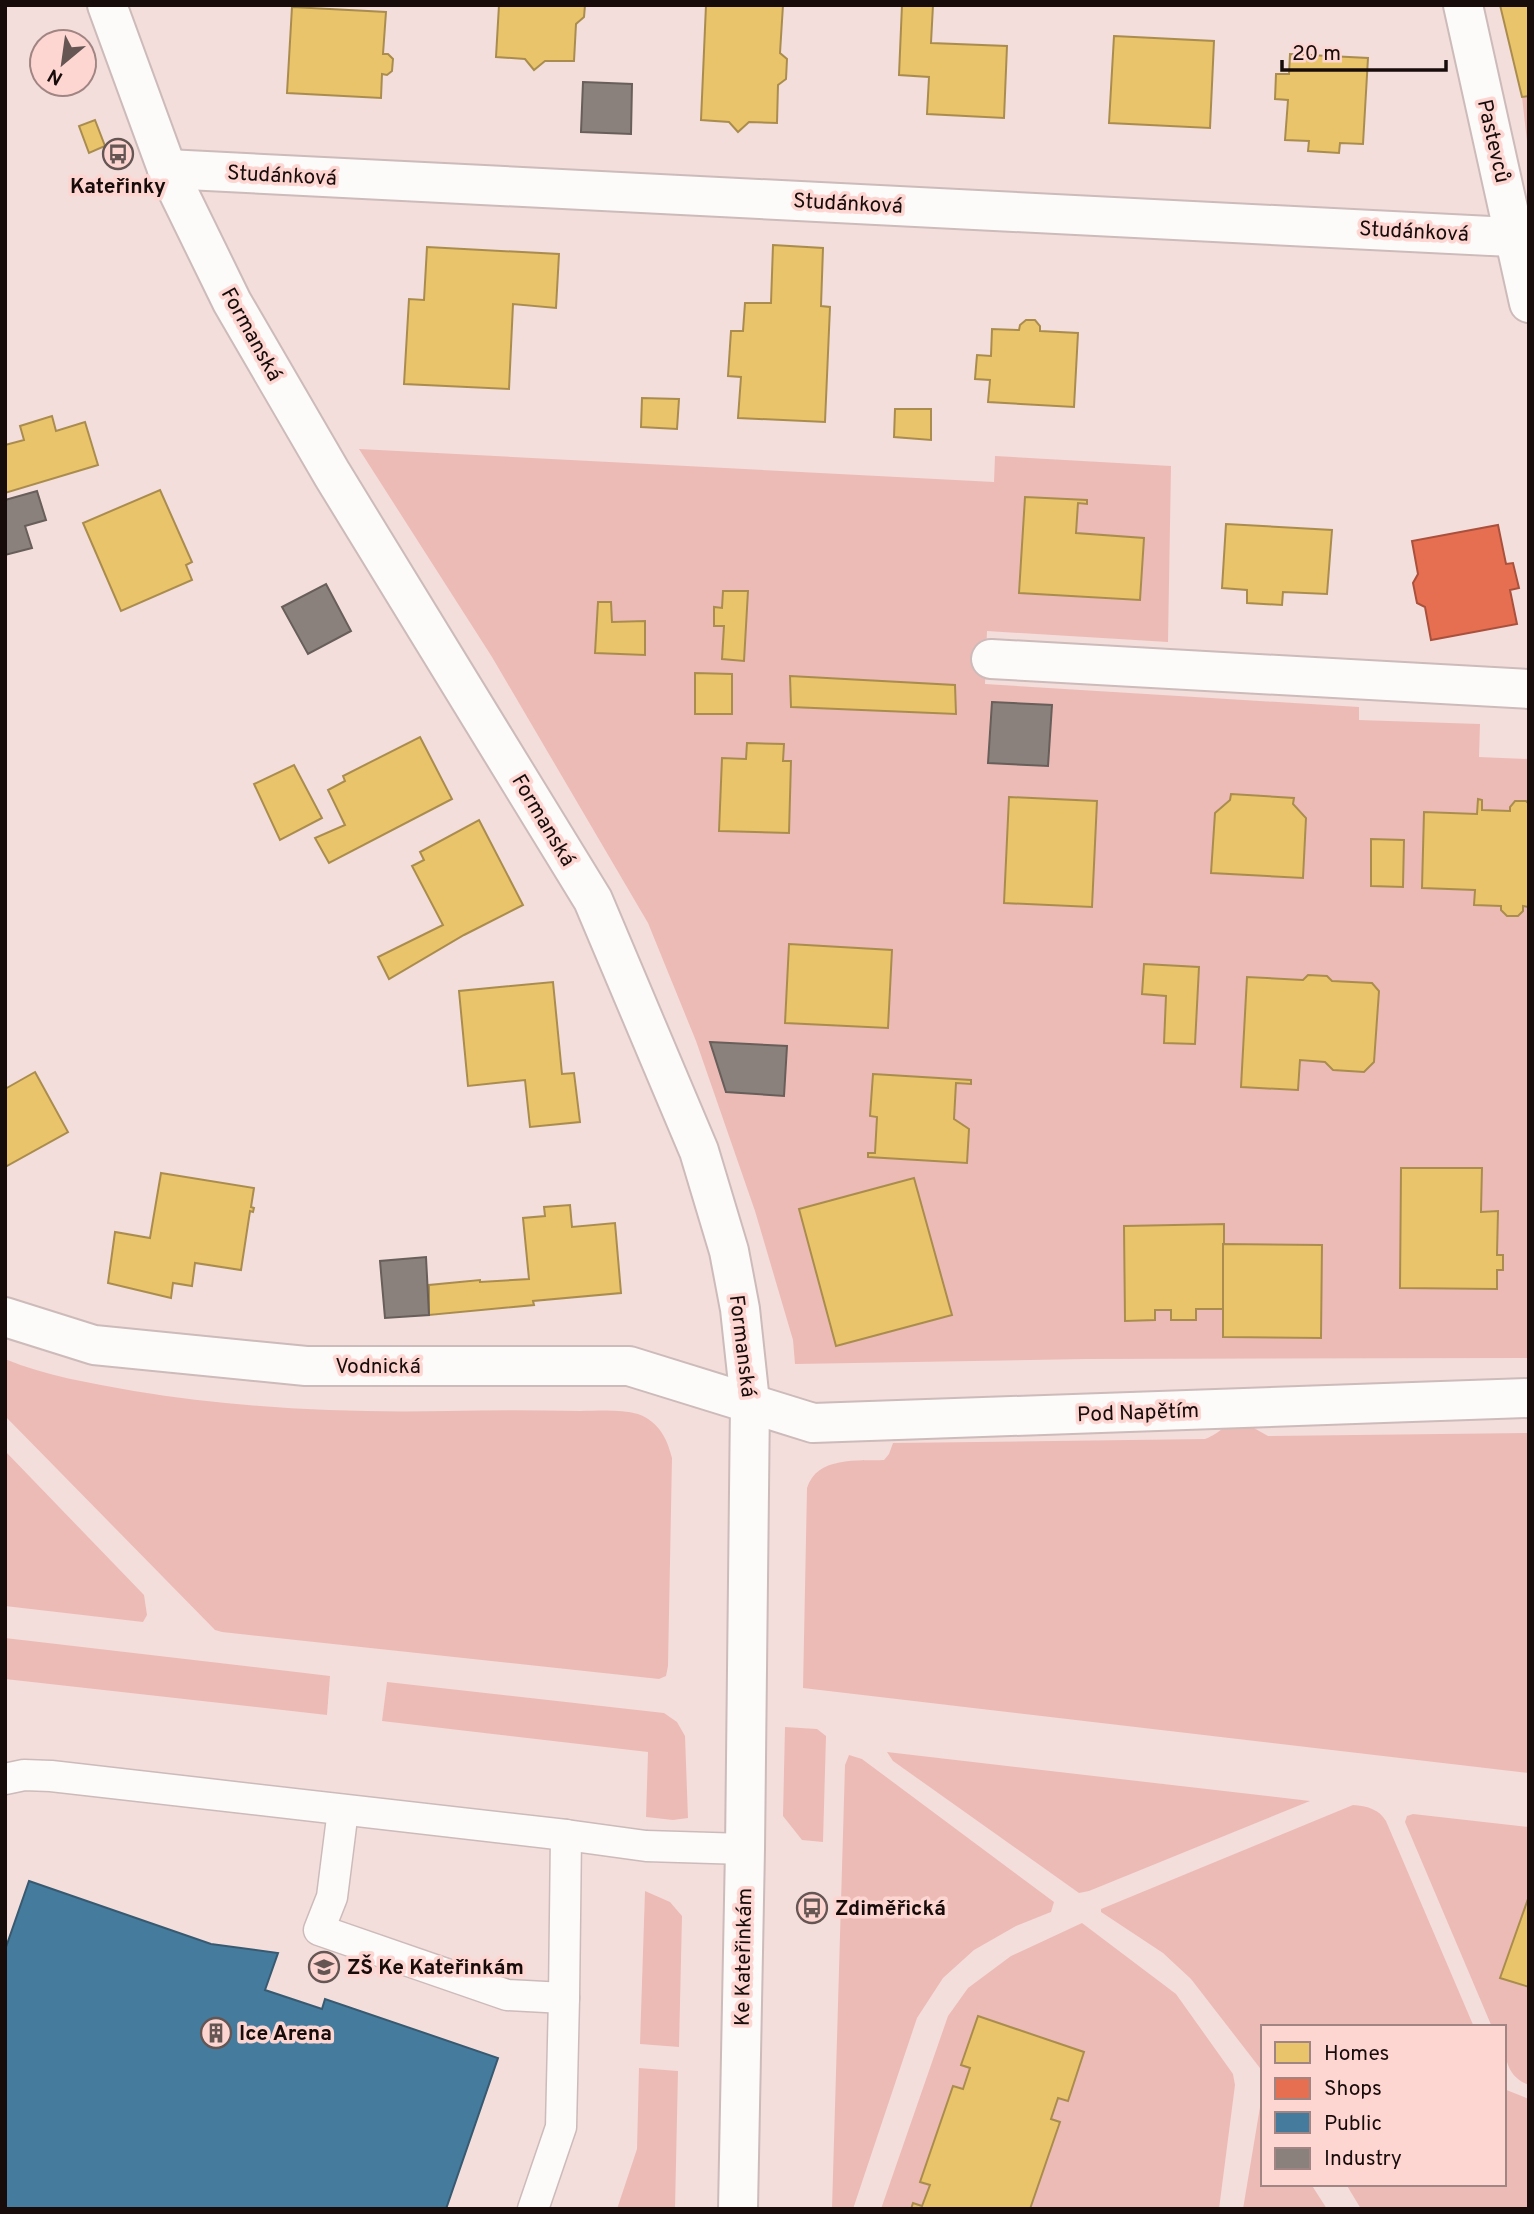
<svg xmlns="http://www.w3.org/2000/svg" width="1534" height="2214" font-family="Overpass,sans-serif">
<rect width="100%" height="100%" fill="#f3dedc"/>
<g fill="#edbbb6">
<polygon points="1529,96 1529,159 1522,97"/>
<polygon points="359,449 994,482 995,456 1171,466 1168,642 987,631 985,684 1359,707 1359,720 1480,724 1479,757 1529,759 1529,1358 1085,1359 795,1364 793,1340 755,1211 696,1041 648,923 492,657"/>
<path d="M5 1359C46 1376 90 1383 134 1391 238 1408 341 1413 447 1411 491 1410 535 1410 580 1411 598 1411 620 1409 638 1414 659 1422 667 1438 672 1458L668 1666 666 1676 659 1679 222 1632 215 1630 5 1416Z"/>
<path d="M1245 1423 1268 1436 1529 1433V1773L803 1688 807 1488C817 1456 858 1461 884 1460L889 1454 893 1443 1205 1439C1224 1432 1219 1424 1245 1423Z"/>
<polygon points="5,1451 144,1595 147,1615 143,1622 5,1606"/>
<polygon points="5,1638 330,1676 327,1715 5,1679"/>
<polygon points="387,1682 664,1713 677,1722 685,1736 688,1818 673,1820 646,1817 648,1752 382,1721"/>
<polygon points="785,1727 817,1729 826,1736 823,1842 802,1840 783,1816"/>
<polygon points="887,1752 1310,1801 1089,1891 1079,1893 893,1761"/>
<polygon points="849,1755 862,1759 1054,1902 1051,1912 1016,1926 974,1950 943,1978 917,2018 853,2209 832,2209 845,1765"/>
<path d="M1353 1805C1367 1806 1379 1809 1386 1821L1474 2027H1263V2072L1191 1979 1163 1953 1101 1912V1909Z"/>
<path d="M1413 1814 1529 1827V1896L1500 1977 1529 1988V2085C1503 2076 1504 2049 1504 2027H1492L1405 1822 1407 1816Z"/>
<polygon points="645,1891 670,1902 682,1916 679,2047 640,2044"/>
<polygon points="1082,1923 1176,1994 1233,2074 1235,2085 1219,2209 1030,2209 1060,2123 1051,2119 1058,2098 1068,2100 1084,2053 978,2016 961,2065 970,2068 963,2089 953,2086 920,2181 930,2185 922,2206 913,2203 911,2209 881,2209 948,2016 968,1988 1011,1956"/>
<polygon points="639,2068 678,2071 675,2209 617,2209 637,2149"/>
<polygon points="1504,2089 1529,2099 1529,2209 1361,2209 1346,2184 1504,2184"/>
<polygon points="1260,2107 1263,2111 1263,2184 1311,2184 1327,2209 1243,2209"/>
</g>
<g fill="#e9c46a" stroke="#aa8d4e" stroke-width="2">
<polygon points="499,5 585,5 584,17 576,24 574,61 545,61 534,70 525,59 496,57"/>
<polygon points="706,5 783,5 780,53 787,59 786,79 778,85 777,123 749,122 738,132 729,122 701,120"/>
<polygon points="902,5 933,5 931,43 1007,46 1004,118 927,114 929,77 899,75"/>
<polygon points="1500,5 1529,5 1529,96 1522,97"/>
<polygon points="292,7 386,12 383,54 388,54 393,59 392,71 387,75 382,74 381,98 287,93"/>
<polygon points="1114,36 1214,41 1210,128 1109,123"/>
<polygon points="1290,54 1368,58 1363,144 1340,143 1339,153 1308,151 1309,141 1285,140 1288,100 1275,99 1276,74 1289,74"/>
<polygon points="95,120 105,146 89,153 79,126"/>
<polygon points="773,245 823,248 821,306 830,307 825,422 738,418 741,377 728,376 731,331 743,331 745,303 771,303"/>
<polygon points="427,247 559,254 556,308 513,304 509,389 404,384 409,299 424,300"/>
<polygon points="1026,320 1035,320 1040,326 1040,331 1078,333 1074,407 988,402 990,380 975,379 977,355 991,356 992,329 1019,330 1020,325"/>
<polygon points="642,398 679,399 677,429 641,427"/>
<polygon points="895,409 931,409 931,440 894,437"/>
<polygon points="52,416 56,431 85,422 98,465 5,493 5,445 24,440 20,426"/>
<polygon points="160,490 192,562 186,565 192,580 121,611 83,523"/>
<polygon points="1025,497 1087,500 1087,504 1078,503 1076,533 1144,538 1140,600 1019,593"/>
<polygon points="1226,524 1332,530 1327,594 1283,592 1282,605 1247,603 1247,590 1222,588"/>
<polygon points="723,591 748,591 744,661 722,659 724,626 714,626 714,607 722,608"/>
<polygon points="598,602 611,602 612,622 645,621 645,655 595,653"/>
<polygon points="695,673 732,674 732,714 695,714"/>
<polygon points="790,676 955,685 956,714 791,707"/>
<polygon points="420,737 452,799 329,863 315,838 345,825 328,790 345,781 343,776"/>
<polygon points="747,743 784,744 783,761 791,761 789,833 719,831 722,758 746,759"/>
<polygon points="294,765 322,818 280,840 254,784"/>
<polygon points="1231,794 1294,798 1293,804 1306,818 1303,878 1211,873 1215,813 1230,800"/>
<polygon points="1009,797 1097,801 1092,907 1004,903"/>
<polygon points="1478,799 1482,800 1482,810 1510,811 1510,807 1515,801 1526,801 1529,804 1529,907 1523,906 1523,911 1518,916 1507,916 1501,910 1501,906 1474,905 1475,890 1422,888 1424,812 1477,814"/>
<polygon points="479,820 523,905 464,935 389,979 378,957 443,925 412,866 424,860 420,852"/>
<polygon points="1371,839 1404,840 1403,887 1371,886"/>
<polygon points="789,944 892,950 888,1028 785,1023"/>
<polygon points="1144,964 1199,967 1195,1044 1164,1043 1166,996 1142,994"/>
<polygon points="1308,975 1327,976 1332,981 1372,983 1379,991 1374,1062 1364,1072 1333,1070 1325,1062 1300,1060 1298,1090 1241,1087 1247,977 1303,980"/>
<polygon points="553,982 562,1074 574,1073 580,1122 530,1127 525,1080 468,1086 459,991"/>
<polygon points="35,1072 68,1132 5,1167 5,1089"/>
<polygon points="873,1074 971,1080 971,1084 956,1083 954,1119 969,1129 967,1163 868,1157 868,1153 875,1153 877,1117 870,1116"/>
<polygon points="1401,1168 1482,1168 1481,1212 1498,1211 1497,1255 1503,1255 1503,1270 1497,1270 1497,1289 1400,1288"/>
<polygon points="161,1173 254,1188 251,1207 254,1208 253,1212 250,1211 241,1270 195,1263 192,1286 173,1283 171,1298 108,1283 115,1232 150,1238"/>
<polygon points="914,1178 952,1315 836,1346 799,1209"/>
<polygon points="570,1205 572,1227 615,1223 621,1293 533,1301 534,1305 429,1315 429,1285 480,1280 480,1282 529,1279 523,1218 545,1216 544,1207"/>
<polygon points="1224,1224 1224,1309 1196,1309 1196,1320 1171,1320 1171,1310 1155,1310 1155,1320 1125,1321 1124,1226"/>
<polygon points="1223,1244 1322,1245 1321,1338 1223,1337"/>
<polygon points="1529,1896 1529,1987 1500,1978"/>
<polygon points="978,2016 1084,2052 1068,2101 1058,2098 1051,2119 1060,2122 1030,2209 911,2209 913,2203 922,2206 930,2185 920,2182 953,2086 963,2089 970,2068 961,2065"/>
</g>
<polygon fill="#e76f51" stroke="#a9513c" stroke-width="2" points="1498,525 1506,564 1513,563 1519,588 1510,590 1517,624 1431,640 1425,607 1417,603 1413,583 1418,574 1412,541"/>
<polygon fill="#457b9d" stroke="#385a71" stroke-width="2" points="29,1881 211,1944 278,1953 265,1990 322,2009 325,1999 498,2058 446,2209 5,2209 5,1950"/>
<g fill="#8a817c" stroke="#685e5a" stroke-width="2">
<polygon points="583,82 632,84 631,134 581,132"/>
<polygon points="37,491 46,520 25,526 32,548 5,555 5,500"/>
<polygon points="326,584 351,631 308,654 282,607"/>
<polygon points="992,702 1052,705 1048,766 988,763"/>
<polygon points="710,1042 787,1046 784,1096 726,1092"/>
<polygon points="426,1257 429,1315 385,1318 380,1261"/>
</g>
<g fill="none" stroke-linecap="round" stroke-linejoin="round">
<g stroke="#ccbbb9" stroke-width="33">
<g id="service">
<polyline points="5,1779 24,1775 51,1776 566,1835 646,1846 745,1849"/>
<polyline points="343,1810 332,1897 319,1930 507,1995 564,1998 566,1835"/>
<polyline points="533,2209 561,2127 564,1998"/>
</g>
</g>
<g stroke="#ccbbb9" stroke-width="42">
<g id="minor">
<polyline points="1463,5 1529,303"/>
<polyline points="167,169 1529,238"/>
<polyline points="991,659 1529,689"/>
<polyline points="5,1317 94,1345 306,1366 629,1366 813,1423 1529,1398"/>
</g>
</g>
<g stroke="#ccbbb9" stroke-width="42">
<polyline id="tertiary" points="107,5 167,169 232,302 332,474 593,900 699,1151 729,1251 740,1309 750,1402 745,1849 738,2209"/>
</g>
<use href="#service" stroke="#fdfafa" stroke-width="30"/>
<use href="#minor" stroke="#fdfafa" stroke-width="38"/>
<use href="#tertiary" stroke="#fdfafa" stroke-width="38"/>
</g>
<defs>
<g id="bus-ring" transform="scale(1.575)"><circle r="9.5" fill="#fdd6d2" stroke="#655654" stroke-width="1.5"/><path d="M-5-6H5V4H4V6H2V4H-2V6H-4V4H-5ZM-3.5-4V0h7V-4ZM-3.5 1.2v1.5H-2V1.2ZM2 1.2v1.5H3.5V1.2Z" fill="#655654"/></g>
<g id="school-ring" transform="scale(1.575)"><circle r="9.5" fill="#fdd6d2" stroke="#655654" stroke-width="1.5"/><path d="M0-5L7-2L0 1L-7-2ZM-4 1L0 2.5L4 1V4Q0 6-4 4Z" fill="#655654"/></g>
<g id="building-ring" transform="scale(1.575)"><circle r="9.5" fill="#fdd6d2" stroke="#655654" stroke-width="1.5"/><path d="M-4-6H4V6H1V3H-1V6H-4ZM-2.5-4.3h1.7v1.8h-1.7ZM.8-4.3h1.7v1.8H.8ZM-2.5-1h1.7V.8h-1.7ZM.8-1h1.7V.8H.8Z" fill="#655654"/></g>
</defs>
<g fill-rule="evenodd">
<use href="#bus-ring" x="118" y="154"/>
<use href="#bus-ring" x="812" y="1908"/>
<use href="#school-ring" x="324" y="1967"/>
<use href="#building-ring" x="216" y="2033"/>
</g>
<g text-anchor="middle" stroke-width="7" stroke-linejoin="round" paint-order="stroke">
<g font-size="21" fill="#180c0b" stroke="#fdd6d2">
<text transform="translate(1494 141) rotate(77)" y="7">Pastevců</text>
<text transform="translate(282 175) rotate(3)" y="7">Studánková</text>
<text transform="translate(848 203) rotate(3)" y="7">Studánková</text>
<text transform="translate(1414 231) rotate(3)" y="7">Studánková</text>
<text transform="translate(252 334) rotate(61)" y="7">Formanská</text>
<text transform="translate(544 820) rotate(59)" y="7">Formanská</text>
<text transform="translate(743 1346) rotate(83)" y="7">Formanská</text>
<text x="378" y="1373">Vodnická</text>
<text transform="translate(1138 1412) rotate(-2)" y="7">Pod Napětím</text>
<text transform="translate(743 1957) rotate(-89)" y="7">Ke Kateřinkám</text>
</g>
<g font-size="21" font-weight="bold" fill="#180c0b" stroke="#fdd6d2" text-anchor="start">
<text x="118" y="193" text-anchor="middle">Kateřinky</text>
<text x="835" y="1915">Zdiměřická</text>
<text x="347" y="1974">ZŠ Ke Kateřinkám</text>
<text x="239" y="2040">Ice Arena</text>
</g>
</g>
<rect width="1534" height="2214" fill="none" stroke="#180c0b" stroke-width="14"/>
<rect x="1261" y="2025" width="245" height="161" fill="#fdd6d2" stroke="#a18582" stroke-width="2"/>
<rect x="1275" y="2042" width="35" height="21" fill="#e9c46a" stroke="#a18582" stroke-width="2"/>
<text x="1324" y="2060" font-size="21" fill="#180c0b">Homes</text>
<rect x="1275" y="2078" width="35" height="21" fill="#e76f51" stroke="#a18582" stroke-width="2"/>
<text x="1324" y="2095" font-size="21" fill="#180c0b">Shops</text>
<rect x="1275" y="2112" width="35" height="21" fill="#457b9d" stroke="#a18582" stroke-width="2"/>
<text x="1324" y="2130" font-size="21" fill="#180c0b">Public</text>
<rect x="1275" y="2148" width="35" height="21" fill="#8a817c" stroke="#a18582" stroke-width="2"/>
<text x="1324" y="2165" font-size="21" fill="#180c0b">Industry</text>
<g transform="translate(63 63) rotate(209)"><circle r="33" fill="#fdd6d2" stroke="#a18582" stroke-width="2"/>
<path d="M0-5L12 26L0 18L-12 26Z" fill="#655654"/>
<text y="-10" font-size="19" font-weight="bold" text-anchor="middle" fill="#180c0b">N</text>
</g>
<path d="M1282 60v10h164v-10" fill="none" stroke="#180c0b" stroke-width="3.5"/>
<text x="1292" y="60" font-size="21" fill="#180c0b" stroke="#fdd6d2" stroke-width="5" paint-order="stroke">20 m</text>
</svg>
